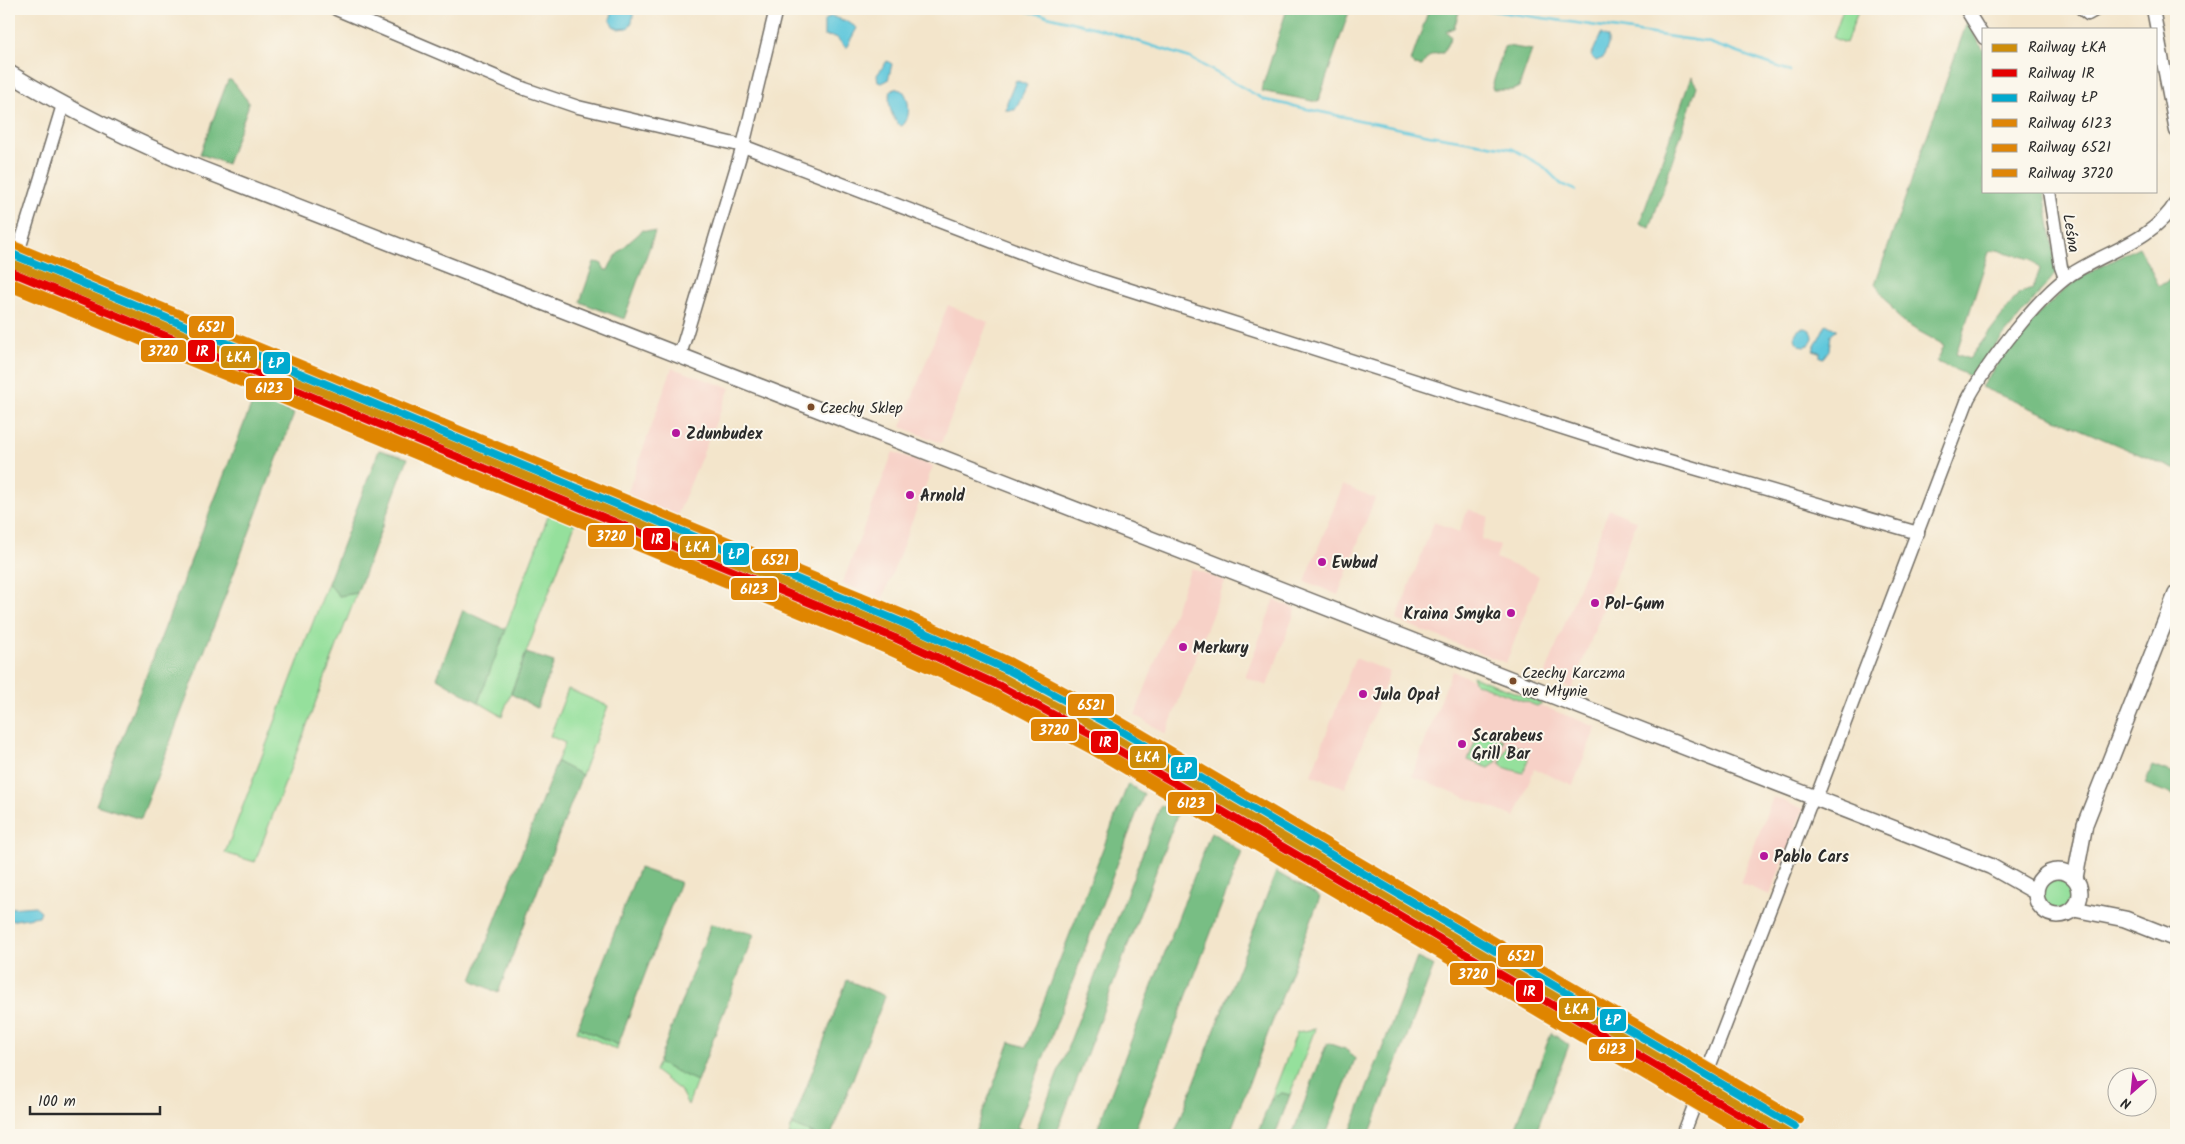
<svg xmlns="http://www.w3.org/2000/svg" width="2185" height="1144" font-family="Kalam,sans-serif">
<rect width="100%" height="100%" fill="#fbf7ec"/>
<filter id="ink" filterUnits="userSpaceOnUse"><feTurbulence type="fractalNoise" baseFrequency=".02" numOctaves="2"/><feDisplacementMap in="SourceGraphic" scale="10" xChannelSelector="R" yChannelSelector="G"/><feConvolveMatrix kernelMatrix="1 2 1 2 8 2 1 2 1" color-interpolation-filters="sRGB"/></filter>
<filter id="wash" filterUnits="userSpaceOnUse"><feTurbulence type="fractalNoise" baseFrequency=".0096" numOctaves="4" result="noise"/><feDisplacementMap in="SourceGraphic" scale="20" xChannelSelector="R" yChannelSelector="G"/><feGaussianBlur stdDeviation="1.12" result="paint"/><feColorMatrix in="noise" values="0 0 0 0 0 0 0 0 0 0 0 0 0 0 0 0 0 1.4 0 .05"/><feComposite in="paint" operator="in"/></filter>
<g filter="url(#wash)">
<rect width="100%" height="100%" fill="#f3e5cb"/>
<g fill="#f7d1c7">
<polygon points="948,305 988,322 941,443 901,427"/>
<polygon points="672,368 730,388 677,516 626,497"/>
<polygon points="893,452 933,466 883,598 842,584"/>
<polygon points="1343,485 1375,498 1338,595 1305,581"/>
<polygon points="1468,509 1489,517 1481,539 1500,546 1496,558 1539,576 1506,663 1396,620 1434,522 1459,532"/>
<polygon points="1609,509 1637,521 1572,689 1544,678"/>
<polygon points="1191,568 1225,581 1166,734 1135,715"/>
<polygon points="1274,600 1296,609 1267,686 1245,677"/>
<polygon points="1355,658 1390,672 1345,788 1311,775"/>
<polygon points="1452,671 1596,727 1573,785 1534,769 1515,817 1412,776"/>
<polygon points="1773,797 1803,809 1770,895 1740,883"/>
</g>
<g fill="#d2bfc0">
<polygon points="21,264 858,610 1006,675 1135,746 1702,1080 1698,1090 1130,755 1002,685 896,638 17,273"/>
<polygon points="1707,1083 1796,1135 1775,1135 1703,1093"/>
</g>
<g fill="#95e09c" stroke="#608664">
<polygon points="1843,9 1859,9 1846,43 1833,38"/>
<polygon points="549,514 575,524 502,716 478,702"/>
<polygon points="328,583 339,596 357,593 255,862 225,853"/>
<polygon points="1472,676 1542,703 1537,706 1475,683"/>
<polygon points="568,689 608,706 582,775 557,762 565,743 550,736"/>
<polygon points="1479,731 1503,740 1496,763 1489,768 1468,760"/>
<polygon points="1509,743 1525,749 1528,760 1523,773 1503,767 1500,762"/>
<circle cx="2059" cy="893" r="16"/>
<polygon points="578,1027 618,1045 617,1050 577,1031"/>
<polygon points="1315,1029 1290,1095 1282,1093 1271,1099 1297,1032"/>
<polygon points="658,1063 697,1081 688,1105 680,1090 655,1071"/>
<polygon points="792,1125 816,1135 789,1135"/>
</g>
<g fill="#78be84" stroke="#527458" fill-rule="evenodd">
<polygon points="1287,9 1350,9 1318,102 1261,91"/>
<path d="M1429 9H1460L1454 28 1446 31 1451 37 1443 53C1432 52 1427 57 1422 66L1414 65 1411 61Z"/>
<path d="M1967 22 1984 51V191H2044L2057 272 1970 376 1937 362 1944 345 1902 322 1875 284ZM1997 250 2031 259 2040 269 2033 289 2019 293 1969 359 1956 354 1989 252Z"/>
<polygon points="1507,46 1532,50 1519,87 1513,90 1493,90 1492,87 1504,47"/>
<polygon points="1691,77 1697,86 1650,228 1640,223"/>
<path d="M228 80H231C238 86 241 94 248 101V107L227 164 200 154Z"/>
<path d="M643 230 655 232 624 319 580 302 594 262 601 263 605 270H608C616 251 629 243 643 230Z"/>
<path d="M2139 247 2159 286 2176 276V470L1981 387C2009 346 2040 306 2081 278 2099 266 2120 257 2139 247Z"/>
<polygon points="254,398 294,414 141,819 96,805"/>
<polygon points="379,450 408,458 357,593 339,596 328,583"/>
<polygon points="463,610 506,630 478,702 437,678"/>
<polygon points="526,653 554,662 537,708 511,694"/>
<polygon points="557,762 582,775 498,993 472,980"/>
<polygon points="2152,766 2176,775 2176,796 2145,784"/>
<polygon points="1128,784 1144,794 1017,1127 1031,1135 974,1135 1010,1042 1026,1047"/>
<polygon points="1161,805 1178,813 1056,1135 1034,1135"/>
<polygon points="1211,832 1242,852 1133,1135 1095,1135"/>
<polygon points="639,868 680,882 618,1045 578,1027"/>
<polygon points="1276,872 1320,897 1229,1135 1174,1135"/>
<polygon points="711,924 754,934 697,1081 658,1063"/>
<polygon points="1417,958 1434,966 1369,1135 1349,1135"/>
<polygon points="847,980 885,996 831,1135 816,1135 792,1125"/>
<polygon points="1551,1033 1569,1045 1535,1135 1513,1135"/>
<polygon points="1327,1043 1348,1050 1355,1059 1326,1135 1292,1135"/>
<polygon points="1282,1093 1290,1095 1275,1135 1257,1135 1271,1099"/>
</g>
<g fill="#60c8dc" stroke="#467a84">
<polygon points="614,9 634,9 632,22 628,28 619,29 613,26 610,19"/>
<polygon points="831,16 848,22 857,28 846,48 836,37 824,36 824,21"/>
<polygon points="1601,34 1608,38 1608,45 1603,58 1596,61 1591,56"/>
<polygon points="887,61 892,64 888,80 882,83 878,82 877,75"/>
<polygon points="1016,80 1027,85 1015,110 1006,110 1007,102"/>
<path d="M894 88 903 91C910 99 911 119 902 126 893 124 883 96 894 88Z"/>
<polygon points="1826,324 1837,330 1831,335 1829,350 1823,358 1820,357 1820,352 1813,350"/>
<circle cx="1804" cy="337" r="9"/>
<polygon points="35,906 41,911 39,916 9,921 9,908"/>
</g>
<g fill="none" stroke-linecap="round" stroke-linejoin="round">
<g stroke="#60c8dc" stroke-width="2.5">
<polyline points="1019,9 1100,29 1190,58 1265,100 1429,135 1513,149 1544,167 1561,184 1575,190"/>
<polyline points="1480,9 1707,42 1790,71"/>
</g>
</g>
</g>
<g filter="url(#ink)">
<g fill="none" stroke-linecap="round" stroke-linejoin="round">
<g stroke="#716c63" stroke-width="15">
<g id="minor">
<polyline points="336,9 525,89 578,107 743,146 1022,253 1099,280 1635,451 1918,533"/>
<polyline points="1966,9 1984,38"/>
<polyline points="2082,9 2088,14 2097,9"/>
<polyline points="2153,9 2176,131"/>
<polyline points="2049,191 2061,267 2065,278"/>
<polyline points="9,282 63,105"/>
<polyline points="680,355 743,146 776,9"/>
<path d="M1683 1135 1809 807 1820 788 1968 399C1988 362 2036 299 2070 275 2106 251 2153 241 2176 202"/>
</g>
</g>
<g stroke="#716c63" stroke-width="18">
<g id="major">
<path d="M9 73C71 111 134 142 201 169L1990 866 2036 892"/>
<circle cx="2058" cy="893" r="22"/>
<polyline points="2075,878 2085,824 2176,594"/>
<polyline points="2074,909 2125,919 2176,939"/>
</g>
</g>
<use href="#minor" stroke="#fff" stroke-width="12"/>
<use href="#major" stroke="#fff" stroke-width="15"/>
<g stroke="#fbf7ec" stroke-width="11">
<polyline id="rail-1" points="9,262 898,630 1004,678 1105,732 1791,1135"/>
</g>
<g stroke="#fbf7ec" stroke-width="11">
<polyline id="rail-2" points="9,271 895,638 1000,686 1101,740 1774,1135"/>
</g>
<g stroke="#fbf7ec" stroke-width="11">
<polyline id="rail-3" points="12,254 901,622 1008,670 1109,724 1795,1127"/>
</g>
<g stroke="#fbf7ec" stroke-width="11">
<polyline id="rail-4" points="9,281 891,646 996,694 1096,747 1757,1135"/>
</g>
<g stroke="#fbf7ec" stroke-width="11">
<polyline id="rail-5" points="16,246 905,614 1011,662 1114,717 1800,1120"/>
</g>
<g stroke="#fbf7ec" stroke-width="11">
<polyline id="rail-6" points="9,287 889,651 993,698 1091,750 1746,1135"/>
</g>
<use href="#rail-1" stroke="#ce8d09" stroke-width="8"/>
<use href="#rail-2" stroke="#e50000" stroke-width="8"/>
<use href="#rail-3" stroke="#00a9ce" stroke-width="8"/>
<use href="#rail-4" stroke="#df8506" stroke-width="8"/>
<use href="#rail-5" stroke="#df8506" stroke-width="8"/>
<use href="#rail-6" stroke="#df8506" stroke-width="8"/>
</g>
</g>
<g fill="#7a4b2a" stroke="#fbf7ec" stroke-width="2">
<circle cx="811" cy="407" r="4.5"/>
<circle cx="1513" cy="681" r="4.5"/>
</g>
<g fill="#b5179e" stroke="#fbf7ec" stroke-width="2">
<circle cx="676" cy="433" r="5"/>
<circle cx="910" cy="495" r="5"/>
<circle cx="1322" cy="562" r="5"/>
<circle cx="1595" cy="603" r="5"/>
<circle cx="1511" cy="613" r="5"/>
<circle cx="1183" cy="647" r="5"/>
<circle cx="1363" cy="694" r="5"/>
<circle cx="1462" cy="744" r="5"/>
<circle cx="1764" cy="856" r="5"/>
</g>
<g text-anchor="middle" stroke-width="4" stroke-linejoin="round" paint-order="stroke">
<g font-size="15" fill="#2b2b2b" stroke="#fbf7ec" text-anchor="start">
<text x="820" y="413">Czechy Sklep</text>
<text x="1522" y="678">Czechy Karczma<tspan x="1522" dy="18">we Młynie</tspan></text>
</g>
<g font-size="16" fill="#2b2b2b" stroke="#fbf7ec">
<text transform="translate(2072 233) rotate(81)" y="6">Leśna</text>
</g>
<g font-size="16" font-weight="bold" fill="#2b2b2b" stroke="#fbf7ec" text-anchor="start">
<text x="686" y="439">Zdunbudex</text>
<text x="920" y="501">Arnold</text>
<text x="1332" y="568">Ewbud</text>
<text x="1605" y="609">Pol-Gum</text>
<text x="1501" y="619" text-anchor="end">Kraina Smyka</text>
<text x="1193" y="653">Merkury</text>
<text x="1373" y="700">Jula Opał</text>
<text x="1472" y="741">Scarabeus<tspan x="1472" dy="18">Grill Bar</tspan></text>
<text x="1774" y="862">Pablo Cars</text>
</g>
</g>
<g stroke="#fbf7ec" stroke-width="2">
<rect x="188" y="315" width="47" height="24" rx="5" fill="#df8506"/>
<rect x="187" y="339" width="29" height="24" rx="5" fill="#e50000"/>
<rect x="140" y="339" width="47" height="24" rx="5" fill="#df8506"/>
<rect x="220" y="345" width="38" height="24" rx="5" fill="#ce8d09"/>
<rect x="262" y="351" width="29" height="24" rx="5" fill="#00a9ce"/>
<rect x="245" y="377" width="48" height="24" rx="5" fill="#df8506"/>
<rect x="587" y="524" width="48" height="24" rx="5" fill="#df8506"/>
<rect x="642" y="527" width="29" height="24" rx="5" fill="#e50000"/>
<rect x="679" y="535" width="38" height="24" rx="5" fill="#ce8d09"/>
<rect x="722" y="542" width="28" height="24" rx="5" fill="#00a9ce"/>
<rect x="751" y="548" width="48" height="24" rx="5" fill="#df8506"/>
<rect x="730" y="577" width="48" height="24" rx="5" fill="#df8506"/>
<rect x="1067" y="693" width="48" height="24" rx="5" fill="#df8506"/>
<rect x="1030" y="718" width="48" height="24" rx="5" fill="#df8506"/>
<rect x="1090" y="730" width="29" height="24" rx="5" fill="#e50000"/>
<rect x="1129" y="745" width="38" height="24" rx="5" fill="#ce8d09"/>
<rect x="1170" y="756" width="28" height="24" rx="5" fill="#00a9ce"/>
<rect x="1167" y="791" width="48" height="24" rx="5" fill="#df8506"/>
<rect x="1497" y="944" width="47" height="24" rx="5" fill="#df8506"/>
<rect x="1449" y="962" width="47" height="24" rx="5" fill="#df8506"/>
<rect x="1515" y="979" width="29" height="24" rx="5" fill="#e50000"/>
<rect x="1558" y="997" width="38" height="24" rx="5" fill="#ce8d09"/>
<rect x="1599" y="1008" width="28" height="24" rx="5" fill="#00a9ce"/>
<rect x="1588" y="1038" width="47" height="24" rx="5" fill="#df8506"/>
</g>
<g font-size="14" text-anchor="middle" font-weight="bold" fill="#fff">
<text x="211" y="332">6521</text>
<text x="202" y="356">IR</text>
<text x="163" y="356">3720</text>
<text x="239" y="362">ŁKA</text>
<text x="276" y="368">ŁP</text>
<text x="269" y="393">6123</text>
<text x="611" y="541">3720</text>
<text x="657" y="544">IR</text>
<text x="698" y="552">ŁKA</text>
<text x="736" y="559">ŁP</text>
<text x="775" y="565">6521</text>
<text x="754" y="594">6123</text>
<text x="1091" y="710">6521</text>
<text x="1054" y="735">3720</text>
<text x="1105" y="747">IR</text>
<text x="1148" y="762">ŁKA</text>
<text x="1184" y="773">ŁP</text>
<text x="1191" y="808">6123</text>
<text x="1521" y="961">6521</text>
<text x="1473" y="979">3720</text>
<text x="1529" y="996">IR</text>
<text x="1577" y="1014">ŁKA</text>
<text x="1613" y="1025">ŁP</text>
<text x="1612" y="1054">6123</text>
</g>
<rect width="2185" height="1144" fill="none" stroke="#fbf7ec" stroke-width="30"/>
<rect x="1982" y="28" width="175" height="165" fill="#fbf7ec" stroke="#a8a59f"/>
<rect x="1992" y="44" width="25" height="8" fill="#ce8d09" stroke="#a8a59f"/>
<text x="2028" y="52" font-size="15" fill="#2b2b2b">Railway ŁKA</text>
<rect x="1992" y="69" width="25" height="8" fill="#e50000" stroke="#a8a59f"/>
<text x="2028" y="78" font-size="15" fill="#2b2b2b">Railway IR</text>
<rect x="1992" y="94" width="25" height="8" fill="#00a9ce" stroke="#a8a59f"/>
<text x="2028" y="102" font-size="15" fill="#2b2b2b">Railway ŁP</text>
<rect x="1992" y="119" width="25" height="8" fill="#df8506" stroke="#a8a59f"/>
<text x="2028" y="128" font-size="15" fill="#2b2b2b">Railway 6123</text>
<rect x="1992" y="144" width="25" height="8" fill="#df8506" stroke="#a8a59f"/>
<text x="2028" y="152" font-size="15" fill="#2b2b2b">Railway 6521</text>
<rect x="1992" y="169" width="25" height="8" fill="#df8506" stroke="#a8a59f"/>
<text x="2028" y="178" font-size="15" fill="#2b2b2b">Railway 3720</text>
<g transform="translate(2132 1092) rotate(207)"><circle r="24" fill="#fbf7ec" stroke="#a8a59f"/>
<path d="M0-4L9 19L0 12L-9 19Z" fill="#b5179e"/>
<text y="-8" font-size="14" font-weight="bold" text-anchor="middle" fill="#2b2b2b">N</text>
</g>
<path d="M30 1106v8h130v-8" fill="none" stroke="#2b2b2b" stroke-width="2.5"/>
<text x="38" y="1106" font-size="15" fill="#2b2b2b" stroke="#fbf7ec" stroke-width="4" paint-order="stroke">100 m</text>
</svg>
